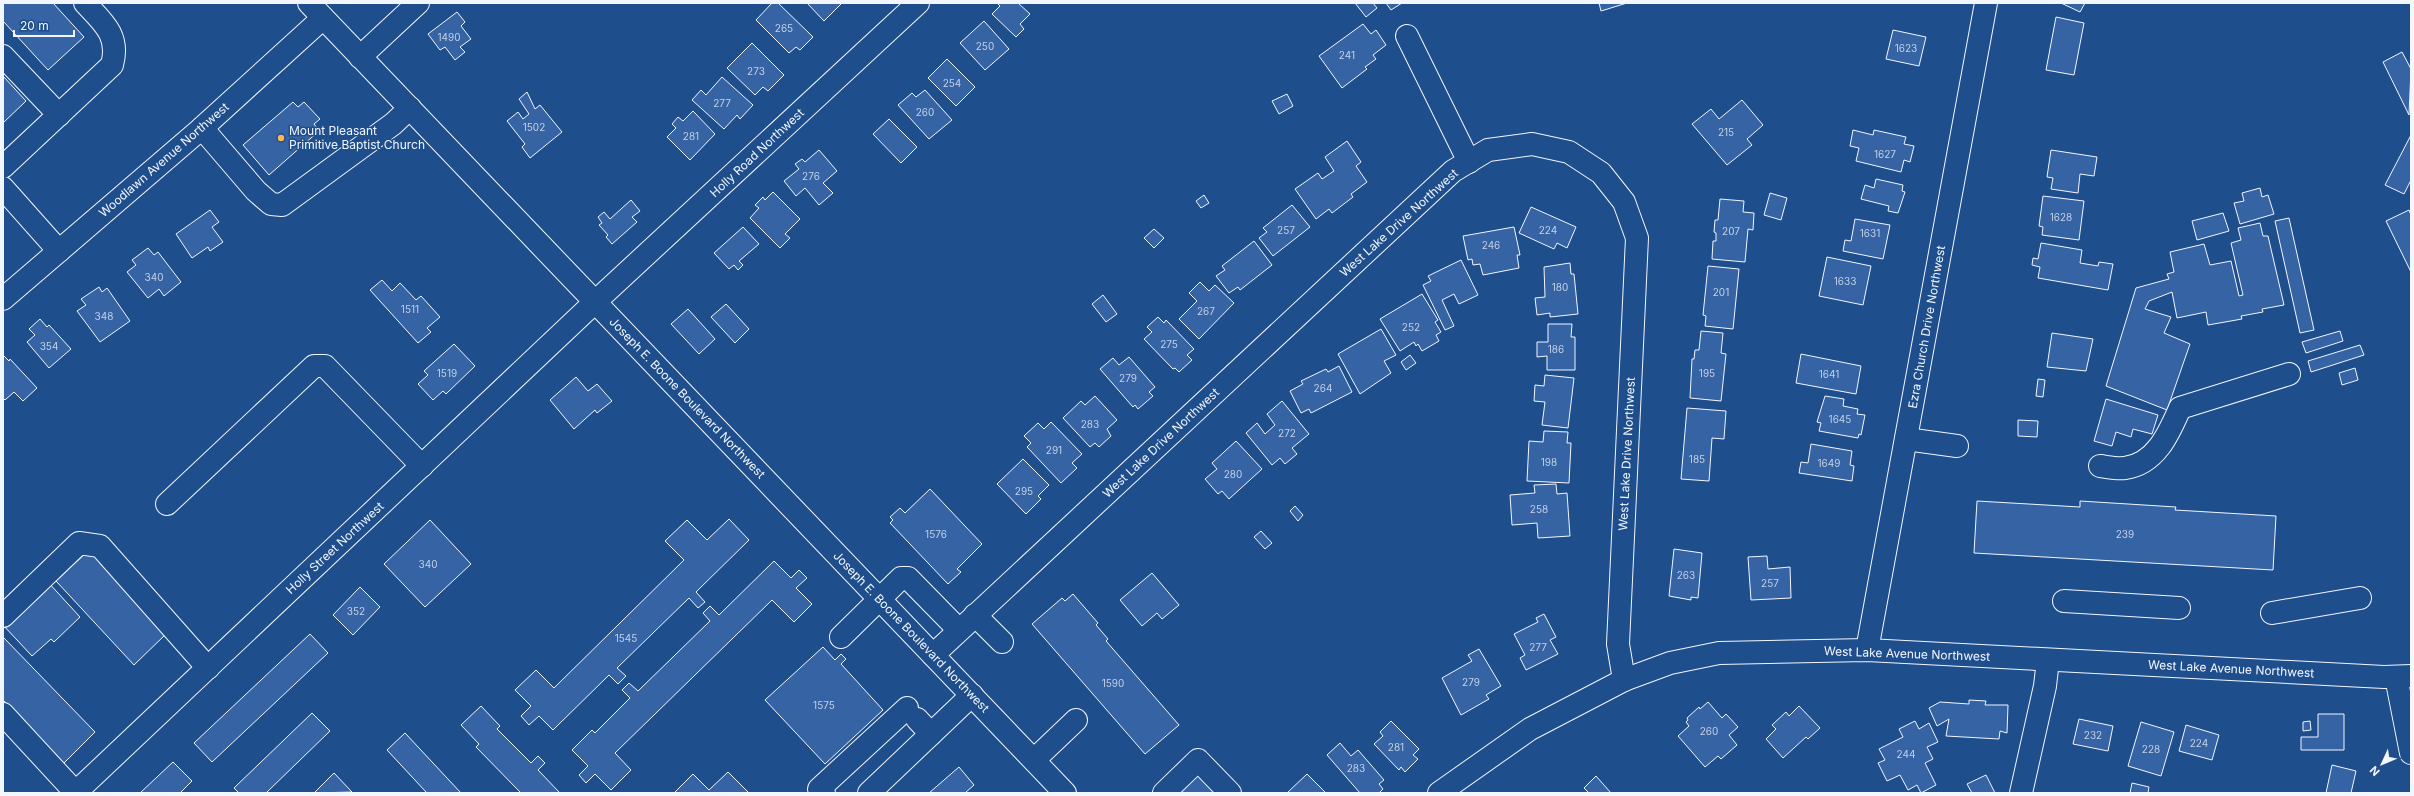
<svg xmlns="http://www.w3.org/2000/svg" width="2414" height="796" font-family="Inter,sans-serif">
<rect width="100%" height="100%" fill="#1f4e8c"/>
<g fill="#3563a3" stroke="#f2f6ff">
<polygon points="3,3 53,3 84,37 48,70 3,21"/>
<polygon points="772,3 778,3 813,37 800,50 796,47 789,53 756,20"/>
<polygon points="807,3 842,3 824,21"/>
<polygon points="997,3 1018,3 1030,14 1020,24 1024,29 1016,37 992,14 1000,6"/>
<polygon points="1355,3 1373,3 1377,8 1366,17"/>
<polygon points="1386,3 1402,3 1391,10"/>
<polygon points="1599,3 1627,3 1601,11"/>
<polygon points="2061,3 2085,3 2080,12"/>
<polygon points="457,12 465,22 461,26 471,39 460,47 465,52 455,60 445,47 440,50 428,34"/>
<polygon points="2056,17 2084,23 2074,75 2046,70"/>
<polygon points="984,21 1009,49 985,70 960,43"/>
<polygon points="1363,24 1371,34 1376,30 1386,45 1373,55 1376,59 1365,67 1367,69 1342,88 1319,56"/>
<polygon points="1893,30 1926,37 1919,66 1886,59"/>
<polygon points="752,43 784,75 768,91 763,87 755,95 727,68"/>
<polygon points="2402,52 2411,69 2409,115 2383,62"/>
<polygon points="947,59 975,87 956,106 928,78"/>
<polygon points="3,76 26,101 3,123"/>
<polygon points="722,77 753,105 740,119 737,115 724,129 692,100 701,90 706,95"/>
<polygon points="925,90 952,120 929,139 898,105 912,93 916,97"/>
<polygon points="527,92 535,109 540,105 562,132 530,158 522,147 525,144 507,121 518,112 523,119 529,114 519,99"/>
<polygon points="1287,94 1293,106 1279,114 1272,101"/>
<polygon points="1742,100 1763,125 1747,139 1752,145 1727,165 1692,124 1711,109 1719,119"/>
<polygon points="293,102 298,107 304,102 320,119 314,124 319,131 269,175 243,145"/>
<polygon points="693,111 715,134 690,160 667,137 676,128 672,124 678,117 683,121"/>
<polygon points="889,119 917,147 901,163 873,134"/>
<polygon points="1853,130 1873,135 1874,130 1906,137 1904,144 1914,146 1910,162 1904,160 1901,172 1856,161 1859,148 1850,146"/>
<polygon points="2411,135 2411,180 2404,194 2385,185"/>
<polygon points="1347,141 1361,162 1356,166 1367,182 1351,194 1353,197 1332,213 1329,209 1316,219 1295,189 1318,173 1322,179 1334,171 1325,157"/>
<polygon points="819,150 837,171 823,183 833,193 819,205 805,188 796,196 784,181 799,169 795,164 802,159 805,162"/>
<polygon points="2051,150 2097,157 2094,176 2080,174 2078,193 2051,189 2053,178 2047,177"/>
<polygon points="1876,179 1903,185 1902,191 1905,192 1898,213 1888,211 1889,206 1861,199 1865,185 1874,188"/>
<polygon points="2260,188 2262,197 2268,195 2274,214 2240,224 2234,203 2244,201 2242,193"/>
<polygon points="773,192 800,219 785,234 790,238 780,248 750,218 759,208 755,205 763,197 765,200"/>
<polygon points="1770,193 1787,198 1781,220 1764,215"/>
<polygon points="1204,195 1209,203 1201,208 1196,201"/>
<polygon points="2043,196 2084,201 2079,240 2042,235 2043,227 2039,226"/>
<polygon points="1720,199 1744,201 1743,212 1754,213 1753,230 1748,229 1745,262 1712,259 1713,241 1716,241 1716,233 1714,232 1715,220 1718,220"/>
<polygon points="631,200 640,211 632,217 637,222 612,244 606,237 608,235 599,225 602,223 598,217 604,212 610,219"/>
<polygon points="1292,205 1310,227 1273,256 1259,238 1267,232 1263,228"/>
<polygon points="1531,207 1576,227 1567,248 1557,243 1554,249 1519,233"/>
<polygon points="210,210 219,222 212,227 223,242 210,251 208,247 192,258 176,234"/>
<polygon points="2409,210 2411,215 2411,272 2386,221"/>
<polygon points="2223,213 2229,231 2197,240 2192,221"/>
<polygon points="2289,218 2314,330 2300,333 2275,221"/>
<polygon points="1855,219 1890,225 1883,259 1843,251 1845,240 1851,241"/>
<polygon points="2260,223 2263,236 2268,236 2284,305 2262,309 2263,312 2241,316 2242,319 2208,325 2206,312 2177,318 2172,292 2149,301 2145,309 2171,317 2164,333 2190,344 2167,410 2106,386 2136,288 2169,279 2167,274 2174,272 2170,252 2204,244 2210,265 2231,261 2239,296 2243,295 2231,243 2241,240 2238,228"/>
<polygon points="743,227 759,244 739,261 743,265 738,270 734,265 729,269 714,253"/>
<polygon points="1514,227 1520,255 1517,255 1519,268 1483,275 1480,264 1473,265 1472,259 1468,260 1463,236"/>
<polygon points="1154,229 1164,238 1154,248 1144,238"/>
<polygon points="1254,241 1272,265 1240,290 1238,287 1229,293 1216,276 1225,270 1222,266"/>
<polygon points="2041,243 2082,250 2080,263 2098,266 2099,262 2113,264 2108,290 2038,278 2040,267 2032,265 2033,258 2038,259"/>
<polygon points="148,248 154,255 158,252 181,282 164,296 159,289 148,298 127,272 136,265 132,260"/>
<polygon points="1827,257 1871,266 1863,305 1819,296"/>
<polygon points="1461,260 1478,295 1459,304 1454,294 1442,300 1454,326 1445,330 1423,285 1431,281 1428,276"/>
<polygon points="1570,263 1571,274 1574,274 1578,314 1550,317 1550,313 1537,315 1535,298 1545,297 1544,267"/>
<polygon points="1708,266 1739,269 1733,329 1705,326 1706,316 1703,315"/>
<polygon points="382,280 392,291 400,283 416,300 421,296 440,317 427,328 431,332 418,343 370,290"/>
<polygon points="1200,282 1209,291 1215,285 1234,303 1199,339 1179,319 1197,301 1189,293"/>
<polygon points="99,287 102,292 107,288 130,321 100,342 77,311 86,305 81,299"/>
<polygon points="1422,294 1438,320 1435,322 1441,332 1436,335 1439,341 1422,351 1418,344 1416,346 1414,342 1400,351 1380,319"/>
<polygon points="1103,295 1117,314 1106,322 1092,304"/>
<polygon points="726,304 749,329 735,343 711,317"/>
<polygon points="688,309 715,339 699,354 671,324"/>
<polygon points="1158,317 1164,323 1166,320 1194,349 1187,355 1192,360 1179,372 1175,368 1173,369 1144,339 1152,332 1147,327"/>
<polygon points="40,319 47,327 49,325 71,349 49,368 27,342 35,335 29,329"/>
<polygon points="1548,324 1572,324 1571,337 1575,337 1575,370 1547,370 1547,356 1537,357 1537,342 1548,342"/>
<polygon points="1381,329 1396,355 1384,361 1391,373 1360,394 1338,354"/>
<polygon points="1701,331 1723,333 1721,353 1726,354 1721,401 1690,398 1692,359 1694,359 1695,350 1699,350"/>
<polygon points="2340,331 2343,341 2306,353 2302,342"/>
<polygon points="2052,333 2093,339 2086,371 2047,367"/>
<polygon points="454,344 475,366 446,394 443,391 433,400 418,384 428,375 424,371"/>
<polygon points="2360,345 2364,355 2311,372 2308,361"/>
<polygon points="1801,354 1861,366 1856,394 1796,383"/>
<polygon points="3,355 9,361 10,359 37,388 23,401 14,392 5,400 3,398"/>
<polygon points="1410,355 1416,363 1406,370 1401,362"/>
<polygon points="1129,357 1155,387 1149,392 1153,396 1138,409 1135,405 1133,407 1100,369 1113,358 1119,365"/>
<polygon points="1339,366 1352,392 1311,413 1309,409 1301,413 1290,391 1303,384 1301,381 1326,369 1328,372"/>
<polygon points="2355,368 2358,380 2342,385 2339,373"/>
<polygon points="1545,375 1574,378 1568,428 1542,425 1545,402 1534,401 1535,385 1544,386"/>
<polygon points="576,377 588,391 597,384 612,401 597,413 595,410 574,429 550,400"/>
<polygon points="2038,379 2045,380 2043,397 2036,396"/>
<polygon points="1095,396 1117,420 1107,429 1111,436 1099,447 1095,443 1090,447 1063,418 1081,401 1085,405"/>
<polygon points="1825,396 1844,399 1843,406 1858,409 1857,414 1865,415 1861,435 1859,434 1858,438 1819,431 1821,423 1817,422"/>
<polygon points="2106,399 2158,415 2152,434 2133,429 2131,437 2116,432 2112,446 2094,441"/>
<polygon points="1282,401 1309,434 1292,448 1297,454 1285,464 1280,458 1272,465 1246,433 1257,423 1265,434 1275,425 1267,414"/>
<polygon points="1687,408 1726,411 1724,439 1712,438 1709,481 1681,479"/>
<polygon points="2018,420 2038,421 2037,437 2018,436"/>
<polygon points="1051,422 1082,454 1072,463 1077,468 1061,483 1027,447 1031,443 1024,436 1038,423 1044,429"/>
<polygon points="1544,431 1568,432 1567,443 1571,443 1569,483 1527,481 1529,441 1543,442"/>
<polygon points="1236,441 1262,469 1229,499 1222,491 1218,494 1205,479 1217,469 1212,463"/>
<polygon points="1811,444 1852,451 1850,465 1854,466 1852,481 1799,473 1801,462 1808,463"/>
<polygon points="1023,459 1049,485 1038,496 1041,499 1026,514 997,484"/>
<polygon points="1556,484 1557,494 1567,493 1570,536 1538,538 1537,523 1512,525 1510,495 1535,493 1534,485"/>
<polygon points="930,489 982,544 957,569 961,572 948,584 890,523 893,520 890,517 900,508 905,513"/>
<polygon points="1977,501 2080,507 2080,501 2176,507 2175,510 2276,516 2273,570 1974,553"/>
<polygon points="1295,506 1303,515 1298,521 1290,511"/>
<polygon points="729,519 749,540 696,592 705,602 698,608 689,598 617,668 626,676 618,684 609,675 553,730 539,716 529,725 521,716 531,706 515,690 536,670 554,688 684,560 665,541 687,520 707,540"/>
<polygon points="430,520 471,564 425,607 384,564"/>
<polygon points="1261,531 1272,543 1265,549 1254,537"/>
<polygon points="1674,549 1702,553 1698,598 1691,597 1691,600 1669,596"/>
<polygon points="89,550 167,633 134,665 56,581"/>
<polygon points="1767,556 1768,569 1790,567 1791,598 1751,600 1748,557"/>
<polygon points="774,561 791,578 799,570 807,578 796,588 812,604 794,622 772,600 615,753 631,770 611,790 595,774 586,783 579,775 588,766 572,750 592,730 595,733 630,698 622,690 629,683 638,691 710,621 703,613 710,606 719,615"/>
<polygon points="1152,573 1179,605 1162,619 1157,613 1142,626 1120,600"/>
<polygon points="46,580 80,617 54,642 51,639 32,656 3,625"/>
<polygon points="360,587 380,607 353,635 333,615"/>
<polygon points="1073,594 1098,623 1096,625 1108,639 1106,641 1179,725 1145,754 1032,624 1062,598 1065,601"/>
<polygon points="1544,614 1556,637 1550,640 1558,654 1526,670 1520,658 1525,655 1514,634 1538,622 1536,618"/>
<polygon points="310,634 328,653 212,762 194,743"/>
<polygon points="3,637 95,732 64,763 3,700"/>
<polygon points="823,647 835,660 841,654 846,659 841,664 883,710 825,764 765,700"/>
<polygon points="1479,649 1501,686 1486,695 1489,699 1461,715 1442,678 1472,661 1468,655"/>
<polygon points="1969,700 1986,701 1985,705 2008,705 2007,733 2000,731 1999,739 1946,736 1949,719 1937,726 1929,708 1940,702 1969,704"/>
<polygon points="1708,702 1722,718 1726,714 1738,727 1729,735 1737,745 1721,759 1718,756 1705,767 1678,736 1689,726 1686,722 1688,720 1687,718 1699,707 1700,709"/>
<polygon points="481,706 500,726 497,729 531,763 538,756 545,763 538,770 560,793 521,793 476,747 479,744 461,725"/>
<polygon points="1799,706 1820,728 1808,739 1806,737 1783,758 1766,739 1776,729 1772,725 1786,712 1789,716"/>
<polygon points="312,713 330,731 266,793 239,793 234,788"/>
<polygon points="2318,714 2344,714 2344,750 2301,750 2301,737 2318,737"/>
<polygon points="2079,719 2113,726 2108,751 2073,744"/>
<polygon points="1391,721 1419,749 1413,755 1418,759 1405,772 1401,767 1399,770 1374,744 1383,736 1380,732"/>
<polygon points="1915,721 1919,729 1929,723 1938,742 1927,747 1933,759 1925,763 1936,785 1921,793 1917,785 1908,790 1900,775 1887,781 1878,763 1885,760 1879,749 1903,737 1899,729"/>
<polygon points="2310,721 2311,730 2303,731 2303,722"/>
<polygon points="2141,722 2174,732 2161,776 2128,766"/>
<polygon points="2186,725 2219,735 2212,760 2179,751"/>
<polygon points="405,733 461,793 427,793 387,750"/>
<polygon points="1340,743 1351,756 1358,750 1384,780 1379,784 1383,789 1379,793 1360,793 1327,755"/>
<polygon points="173,762 192,781 180,793 140,793"/>
<polygon points="2332,765 2356,771 2351,793 2326,793"/>
<polygon points="959,767 974,785 965,793 929,793"/>
<polygon points="1197,770 1219,793 1172,793"/>
<polygon points="728,772 749,793 674,793 693,774 709,790"/>
<polygon points="334,773 352,792 314,793"/>
<polygon points="1307,774 1326,793 1287,793"/>
<polygon points="1986,775 1995,793 1972,793 1967,784"/>
<polygon points="1596,776 1611,793 1589,793 1584,788"/>
<polygon points="2132,783 2149,787 2148,793 2130,793"/>
</g>
<g fill="none" stroke-linecap="round" stroke-linejoin="round">
<g stroke="#f2f6ff" stroke-width="24">
<g id="minor">
<polyline points="1407,36 1469,162"/>
<polyline points="3,56 59,115"/>
<polyline points="360,57 418,3"/>
<polyline points="202,128 256,191 271,204 282,205 393,124 410,108"/>
<path d="M3 167 112 65C120 36 104 23 85 3"/>
<polyline points="3,188 59,251"/>
<polyline points="3,299 202,128 323,18"/>
<polyline points="1906,439 1957,446"/>
<path d="M2100 466C2108 467 2117 469 2125 468 2156 464 2169 433 2180 408L2289 374"/>
<polyline points="167,504 314,366 325,366 422,466"/>
<polyline points="2064,601 2179,608"/>
<polyline points="2272,613 2360,598"/>
<polyline points="975,615 1002,642"/>
<polyline points="3,616 79,543 100,546 208,668"/>
<polyline points="841,637 901,578 908,578 959,630"/>
<polyline points="1867,650 1986,3"/>
<polyline points="933,655 1453,171 1488,150 1532,144 1569,152 1601,173 1624,202 1637,238 1618,644 1624,680"/>
<polyline points="2396,677 2411,753"/>
<polyline points="3,714 76,793"/>
<polyline points="917,719 931,734"/>
<polyline points="1034,760 1076,720"/>
<polyline points="75,793 595,302 918,3"/>
<polyline points="824,793 819,789 907,708"/>
<polyline points="869,793 972,695"/>
<polyline points="1164,793 1198,760 1230,793"/>
<polyline points="1439,793 1530,729 1624,680 1670,663 1719,653 1867,650 2384,677 2411,676"/>
<polyline points="2021,793 2045,686 2048,660"/>
</g>
</g>
<g stroke="#f2f6ff" stroke-width="24">
<polyline id="major" points="309,3 1065,793"/>
</g>
<use href="#minor" stroke="#1f4e8c" stroke-width="22"/>
<use href="#major" stroke="#1f4e8c" stroke-width="22"/>
</g>
<circle fill="#ffb74d" stroke="#1f4e8c" stroke-width="1.5" cx="281" cy="138" r="4"/>
<g text-anchor="middle" stroke-width="3" stroke-linejoin="round" paint-order="stroke">
<g font-size="10" fill="#c3d1e8">
<text x="784" y="32">265</text>
<text x="449" y="41">1490</text>
<text x="985" y="50">250</text>
<text x="1906" y="52">1623</text>
<text x="1347" y="59">241</text>
<text x="756" y="75">273</text>
<text x="952" y="87">254</text>
<text x="722" y="107">277</text>
<text x="925" y="116">260</text>
<text x="534" y="131">1502</text>
<text x="1726" y="136">215</text>
<text x="691" y="140">281</text>
<text x="1885" y="158">1627</text>
<text x="811" y="180">276</text>
<text x="2061" y="221">1628</text>
<text x="1286" y="234">257</text>
<text x="1548" y="234">224</text>
<text x="1731" y="235">207</text>
<text x="1870" y="237">1631</text>
<text x="1491" y="249">246</text>
<text x="154" y="281">340</text>
<text x="1845" y="285">1633</text>
<text x="1560" y="291">180</text>
<text x="1721" y="296">201</text>
<text x="410" y="313">1511</text>
<text x="1206" y="315">267</text>
<text x="104" y="320">348</text>
<text x="1411" y="331">252</text>
<text x="1169" y="348">275</text>
<text x="49" y="350">354</text>
<text x="1556" y="353">186</text>
<text x="447" y="377">1519</text>
<text x="1707" y="377">195</text>
<text x="1829" y="378">1641</text>
<text x="1128" y="382">279</text>
<text x="1323" y="392">264</text>
<text x="1840" y="423">1645</text>
<text x="1090" y="428">283</text>
<text x="1287" y="437">272</text>
<text x="1054" y="454">291</text>
<text x="1697" y="463">185</text>
<text x="1549" y="466">198</text>
<text x="1829" y="467">1649</text>
<text x="1233" y="478">280</text>
<text x="1024" y="495">295</text>
<text x="1539" y="513">258</text>
<text x="936" y="538">1576</text>
<text x="2125" y="538">239</text>
<text x="428" y="568">340</text>
<text x="1686" y="579">263</text>
<text x="1770" y="587">257</text>
<text x="356" y="615">352</text>
<text x="626" y="642">1545</text>
<text x="1538" y="651">277</text>
<text x="1471" y="686">279</text>
<text x="1113" y="687">1590</text>
<text x="824" y="709">1575</text>
<text x="1709" y="735">260</text>
<text x="2093" y="739">232</text>
<text x="2199" y="747">224</text>
<text x="1396" y="751">281</text>
<text x="2151" y="753">228</text>
<text x="1906" y="758">244</text>
<text x="1356" y="772">283</text>
</g>
<g font-size="12" fill="#f2f6ff" stroke="#1f4e8c" text-anchor="start">
<text x="289" y="135">Mount Pleasant<tspan x="289" dy="14">Primitive Baptist Church</tspan></text>
</g>
<g font-size="12" fill="#f2f6ff" stroke="#1f4e8c">
<text transform="translate(757 153) rotate(-43)" y="4">Holly Road Northwest</text>
<text transform="translate(164 160) rotate(-41)" y="4">Woodlawn Avenue Northwest</text>
<text transform="translate(1399 223) rotate(-42)" y="4">West Lake Drive Northwest</text>
<text transform="translate(1927 327) rotate(-80)" y="4">Ezra Church Drive Northwest</text>
<text transform="translate(687 398) rotate(46)" y="4">Joseph E. Boone Boulevard Northwest</text>
<text transform="translate(1161 443) rotate(-43)" y="4">West Lake Drive Northwest</text>
<text transform="translate(1627 454) rotate(-87)" y="4">West Lake Drive Northwest</text>
<text transform="translate(335 548) rotate(-43)" y="4">Holly Street Northwest</text>
<text transform="translate(911 632) rotate(46)" y="4">Joseph E. Boone Boulevard Northwest</text>
<text transform="translate(1907 654) rotate(2)" y="4">West Lake Avenue Northwest</text>
<text transform="translate(2231 669) rotate(3)" y="4">West Lake Avenue Northwest</text>
</g>
</g>
<rect width="2414" height="796" fill="none" stroke="#f2f6ff" stroke-width="8"/>
<g transform="translate(2382 764) rotate(226)" stroke="#1f4e8c" stroke-width="3" paint-order="stroke">
<path d="M0-3L7 15L0 10L-7 15Z" fill="#f2f6ff"/>
<text y="-6" font-size="11" font-weight="bold" text-anchor="middle" fill="#f2f6ff">N</text>
</g>
<path d="M14 30v6h60v-6" fill="none" stroke="#f2f6ff" stroke-width="2"/>
<text x="20" y="30" font-size="12" fill="#f2f6ff" stroke="#1f4e8c" stroke-width="3" paint-order="stroke">20 m</text>
</svg>
